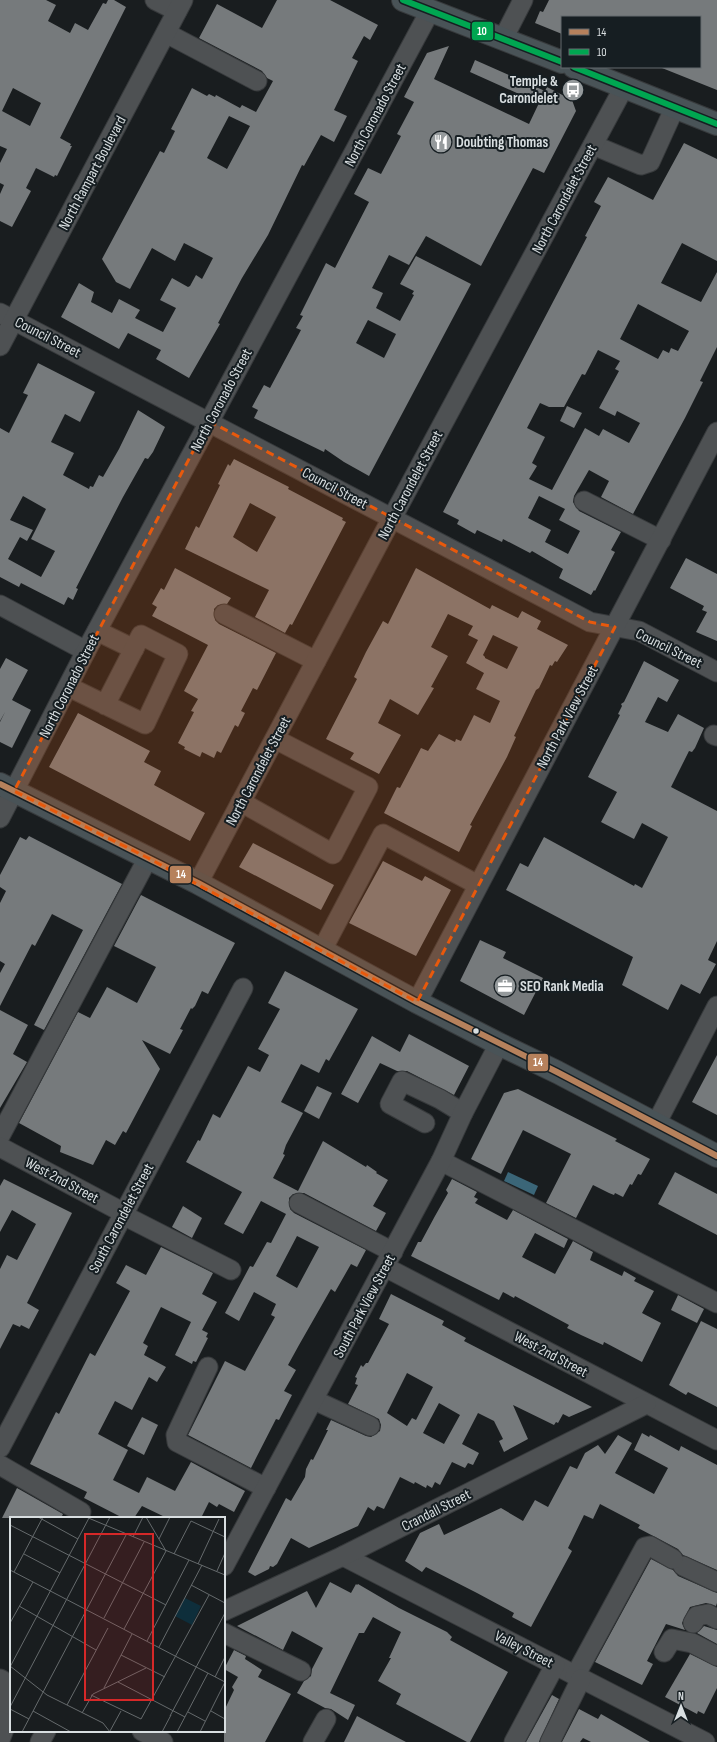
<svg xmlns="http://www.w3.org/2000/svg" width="717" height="1742" font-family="'Sofia Sans Condensed',sans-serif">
<rect width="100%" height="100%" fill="#191d1f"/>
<polygon fill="#3b6678" points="508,1172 538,1186 534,1195 504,1181"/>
<g fill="#767a7c" fill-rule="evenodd">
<path d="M0 0H46L56 5 48 21 70 33 75 23 88 30 103 3 106 4 108 0H114L126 7 60 138 71 144 70 146H72L57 176 55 175 54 177 36 168 26 188 31 191 12 227 0 221V194L4 185 0 183V163L7 149 0 146ZM13 88 41 103 30 126 2 111Z"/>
<path d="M277 0H330L378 25 370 40 364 36 352 58 358 61 334 110 347 116 334 142 321 135 304 166 302 165 268 235 242 278 218 323 220 324 189 378 156 359 161 350 128 333 119 349 61 317 79 283 94 292 91 302 112 313 119 299 140 310 135 318 163 332 176 308 160 300 172 278 188 287 190 286 196 275 202 279 213 258 184 243 175 261 152 248 130 289 116 282 102 259 160 151 164 153 175 131 171 129 192 88 207 96 209 94 215 97 216 95 240 108 242 105 256 112 273 81 267 78 262 71 199 38 217 4 262 28ZM229 116 250 126 227 169 207 158Z"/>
<polygon points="549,0 717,0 717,90 662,68 700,67 700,17 562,17 562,34 535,23 540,11 543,12"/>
<path d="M449 46 434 79 529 124 539 103 470 72 475 60 545 91 547 87 572 100 576 111 544 173 533 168 481 266 426 236 409 265 389 255 372 288 383 293 376 308 400 321 414 295 412 294 414 291 400 284 416 256 471 284 369 476 344 462 325 449 324 452 254 418 258 410 252 407 264 385 270 388 301 330 296 328 303 316 300 315 326 263 335 268 369 202 354 194 368 168 381 174 401 136 397 134 414 102 404 97 427 53ZM368 320 396 334 384 358 356 343Z"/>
<path d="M684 143 717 159V261L682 243 661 283 701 302 717 272V347L700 381 703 382 685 418 633 514 601 497 609 481 589 470 574 496 573 502 579 511 621 532 611 550 615 552 595 591 594 590 591 595 559 578 563 569 532 551 530 553 503 539 502 542 477 530 475 534 457 524 459 520 443 512 587 237 585 236 601 206 594 202 608 177 653 200ZM638 304 689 331 678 351 671 348 669 353 663 350 658 359 620 339ZM598 350 620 361 615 369 619 371 599 408 615 416 617 411 640 423 629 443 603 429 599 436 585 428 552 490 529 479 537 466 532 463 545 437 527 428 540 403 549 407H564L582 374 585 375ZM539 496 565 509 559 520 580 531 568 554 545 542 551 530 528 518Z"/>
<path d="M38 363 95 392 80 422 65 414 51 442 74 453 63 475 89 489 90 486 93 487 99 475 103 477 119 449 138 410 165 427 153 452 148 459 145 458 123 497 76 588 78 589 73 600 68 597 64 605 21 583 19 587 0 577V428L9 433 28 395 23 393ZM23 496 46 509 31 539 55 551 41 577 8 559 20 537 27 541 33 530 10 520Z"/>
<polygon points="567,406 582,413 574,428 560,421"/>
<path d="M234 459 289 487 288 489 343 518 342 520 346 522 292 625 290 624 285 633 255 617 269 590 185 549 196 526 199 528 220 485 218 484 228 464 230 466ZM250 503 276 517 257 552 233 537Z"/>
<polygon points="686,558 717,574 717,641 696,632 707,612 702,610 704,606 670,588"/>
<polygon points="175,568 231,598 227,604 218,605 214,609 215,620 219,624 276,653 257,690 253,688 241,711 245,713 238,727 235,725 221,753 217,751 214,758 202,752 200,757 184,749 185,747 178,743 194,712 191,711 198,699 184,691 208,645 152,616 157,607 152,604 161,588 164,590"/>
<path d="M416 568 490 609 492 605 518 618 522 611 541 621 537 629 568 645 557 662 555 661 552 666 550 665 539 688 536 690 514 736 516 737 507 757 470 825 472 826 459 852 384 813 397 787 400 788 421 748 428 751 439 734 455 742 456 739 461 741 474 715 490 723 500 701 476 689 484 673 466 663 478 640 468 635 473 626 448 614 431 647 448 656 431 687 434 688 418 715 390 699 378 723 401 735 379 774 350 759 354 753 326 739 357 679 354 677 366 652 383 621 388 624ZM493 635 518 647 507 669 485 658V657L483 655Z"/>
<polygon points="6,658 28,670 12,700 31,710 12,748 0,742 0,722 5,712 0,721 0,669"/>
<polygon points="644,661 679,680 667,702 658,697 645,722 668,732 678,714 704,728 695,748 692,752 689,751 671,787 717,811 717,941 708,960 716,964 700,994 681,984 668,1010 622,985 633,957 506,890 520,863 528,867 544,837 634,886 635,884 642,888 668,837 642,823 634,839 601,822 617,792 588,777 620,715 618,714 622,706 621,704 624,702"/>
<polygon points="78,713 150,751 144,762 161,771 154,785 205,813 190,841 49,767"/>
<polygon points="29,836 122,884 44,1030 34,1025 83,930 52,914 35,946 32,944 0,1006 0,973 5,964 0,961 0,903 6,891 0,887 0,875 20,837 26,840"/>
<polygon points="253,843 334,885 321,910 239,867"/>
<polygon points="383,861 422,881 425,876 451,890 416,956 349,923"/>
<polygon points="141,895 235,943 208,994 202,991 195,1006 192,1009 191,1008 180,1029 183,1030 170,1054 142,1040 160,1069 126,1133 123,1131 115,1145 106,1140 93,1165 60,1152 61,1146 19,1123 78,1012 90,1018 107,987 137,1003 156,967 114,946"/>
<polygon points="480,940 506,952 503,958 543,978 524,1015 460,981"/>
<path d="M285 971 358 1009 329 1061 326 1059 319 1073 301 1064 281 1102 303 1113 286 1145 283 1154 285 1155 273 1178 298 1191 323 1141 366 1167 367 1165 377 1172 376 1173 388 1180 373 1206 386 1213 376 1231 304 1193 293 1194 289 1198 290 1209 294 1213 366 1250 357 1267 351 1264 335 1292 331 1289 299 1345 288 1365 296 1370 284 1391 292 1395 279 1420 276 1419 251 1468 188 1435 225 1361 245 1371 275 1317 271 1315 276 1304 254 1292 239 1321 225 1313 250 1266 253 1267 267 1242 271 1243 286 1214 261 1201 243 1234 224 1224 242 1192 186 1162 198 1140 200 1141 213 1114 220 1118 248 1066 260 1072 269 1055 258 1049 280 1009 268 1003ZM297 1236 319 1247 297 1288 276 1276Z"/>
<polygon points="0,1010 28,1025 13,1054 27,1062 0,1108"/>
<polygon points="409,1034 469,1066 454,1095 407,1071 397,1071 380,1063 358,1103 341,1094 372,1036 400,1052"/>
<polygon points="717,1055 717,1115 692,1102"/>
<polygon points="317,1086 332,1093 319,1119 304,1111"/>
<polygon points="518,1089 617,1139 615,1141 650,1159 641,1175 638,1174 632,1185 630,1184 623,1197 615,1193 614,1195 609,1193 593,1185 576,1218 546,1203 571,1154 523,1130 501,1174 471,1159 504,1093"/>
<polygon points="675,1172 717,1194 717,1235 658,1204"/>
<polygon points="4,1179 72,1213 27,1303 39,1310 29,1329 21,1325 20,1327 13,1324 0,1349 0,1269 7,1255 17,1260 36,1224 12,1210 0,1232 0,1186"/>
<polygon points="452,1179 477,1192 474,1197 478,1199 475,1203 507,1220 513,1210 568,1239 564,1248 535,1233 522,1257 555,1274 573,1241 593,1252 590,1260 622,1276 624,1271 636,1278 634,1281 654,1291 642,1313 661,1323 642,1362 604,1342 603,1345 581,1335 567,1328 569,1325 515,1296 514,1298 503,1292 499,1300 411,1256 418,1242 421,1242 435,1216 448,1193 446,1190"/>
<polygon points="183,1206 202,1218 192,1238 172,1227"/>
<polygon points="161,1247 213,1273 202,1294 217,1302 202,1330 208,1333 206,1337 208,1338 196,1362 193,1361 192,1364 175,1355 191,1322 161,1307 143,1343 148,1346 144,1355 166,1367 157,1382 149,1377 132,1410 115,1401 98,1434 128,1450 113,1480 139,1493 147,1477 175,1491 191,1462 245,1491 234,1512 219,1504 217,1507 209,1502 201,1518 167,1518 142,1506 134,1518 123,1518 84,1498 87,1492 30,1464 56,1412 59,1414 90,1353 95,1356 130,1291 116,1283 126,1265 146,1275"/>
<path d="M391 1294 444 1321 442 1325 466 1338 464 1341 592 1407 569 1417 563 1414 558 1423 556 1422 554 1425 513 1405 528 1439 504 1452 499 1441 503 1439 494 1421 478 1413 462 1444 479 1453 473 1465 468 1463 465 1468 452 1462 440 1485 435 1482 432 1488 427 1485 426 1488 415 1482 414 1484 400 1477 384 1509 377 1506 374 1511 368 1507 358 1526 309 1548 291 1538 277 1564 273 1567 270 1566 269 1569 255 1576 248 1572 286 1498 291 1501 305 1477 306 1469 311 1459 313 1460 328 1430H326L331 1420 366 1436 371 1437 380 1431 381 1425 379 1419 348 1404 358 1385 355 1384 357 1378 355 1377 361 1365 363 1367 366 1363H368L389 1324 379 1319ZM407 1373 433 1387 416 1420 412 1418 407 1426 387 1413ZM439 1403 460 1415 444 1444 423 1433Z"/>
<polygon points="678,1295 704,1309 697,1323 671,1310"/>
<polygon points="701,1321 717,1329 717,1407 688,1392 686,1395 669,1385"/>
<polygon points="142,1417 158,1425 144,1455 127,1446"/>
<polygon points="642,1433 649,1437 650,1435 679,1451 681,1446 717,1465 717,1570 683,1555 678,1549 638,1528 640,1525 600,1504 593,1519 584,1515 568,1548 572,1551 531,1627 512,1617 514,1613 477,1593 426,1567 422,1572 405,1561 420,1533 439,1524 444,1535 501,1508 523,1521 535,1500 548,1507 570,1466 577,1469 585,1453 598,1445 605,1454 618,1435 632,1443 615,1473 654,1494 668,1468 634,1450"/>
<polygon points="17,1488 63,1514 61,1518 2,1518"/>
<polygon points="651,1559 673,1570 678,1576 717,1593 717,1603 716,1606 706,1603 690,1607 682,1623 685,1630 666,1624 647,1661 653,1664 642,1685 595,1662"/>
<polygon points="330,1582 351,1593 356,1584 357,1585 358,1584 399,1608 447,1632 452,1637 450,1640 508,1672 470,1742 467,1742 396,1704 401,1694 378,1681 391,1658 389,1658 401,1632 373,1617 364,1633 359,1633 330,1693 355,1705 348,1720 331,1709 325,1708 297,1693 304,1681 311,1676 312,1669 323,1648 292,1631 283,1650 237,1626 307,1591 316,1608"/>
<polygon points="704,1626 717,1630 717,1644 697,1633"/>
<polygon points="234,1650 246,1656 245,1659 262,1670 258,1677 291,1694 265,1742 224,1742 224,1711 234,1690 232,1687 238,1677 224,1669"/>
<polygon points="690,1654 717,1667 717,1688 704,1714 698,1711 697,1714 665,1697"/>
<polygon points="552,1695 559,1699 539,1742 526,1742"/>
<polygon points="579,1709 598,1719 601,1714 650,1742 591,1742 583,1738 580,1742 562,1742"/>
<polygon points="357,1716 385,1731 406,1742 344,1742"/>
</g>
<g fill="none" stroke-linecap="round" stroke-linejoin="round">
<g stroke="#373a3c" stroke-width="21">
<g id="minor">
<polyline points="155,0 177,11"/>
<polyline points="166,33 257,81"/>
<polyline points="503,39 523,0"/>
<polyline points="593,145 641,165 650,162 675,107"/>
<polyline points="0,313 590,622 639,631 717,672"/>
<polyline points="0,346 183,0"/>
<polyline points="584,501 661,540"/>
<polyline points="0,605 86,651"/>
<polyline points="224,614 316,661"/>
<polyline points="97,631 134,649"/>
<polyline points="69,687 145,724 178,654 141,635 105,705"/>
<polyline points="714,735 717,736"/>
<polyline points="241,802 333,854 368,787 275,739"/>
<polyline points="0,818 86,651 430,11"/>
<polyline points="198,883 384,533 624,87"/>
<polyline points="322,950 383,834 478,885"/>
<polyline points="417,1002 717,432"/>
<polyline points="425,1123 390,1104 402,1081 440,1099 463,1113"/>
<polyline points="656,1124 717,1006"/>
<polyline points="0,1136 148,858"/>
<polyline points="0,1147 124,1213"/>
<polyline points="441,1161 717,1303"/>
<polyline points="299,1203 393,1252"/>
<polyline points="123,1215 231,1270"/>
<polyline points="385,1267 717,1440"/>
<polyline points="208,1367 176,1435 177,1442 266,1488"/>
<polyline points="314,1400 370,1426"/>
<polyline points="0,1448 243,988"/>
<polyline points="0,1465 81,1512"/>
<polyline points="343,1556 705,1742"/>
<polyline points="224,1566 441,1161 463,1113 499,1044"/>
<polyline points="683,1566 717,1582"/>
<polyline points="224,1611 343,1556 646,1404"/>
<polyline points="693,1623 697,1616 708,1614 717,1619"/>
<polyline points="224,1633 301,1671"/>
<polyline points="664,1652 672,1639 692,1643 717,1656"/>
<polyline points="575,1676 645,1547 650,1546 673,1559"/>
<polyline points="0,1679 2,1680 6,1724"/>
<polyline points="0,1721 6,1724 0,1740"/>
<polyline points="142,1731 163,1742"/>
<polyline points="40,1742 46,1731"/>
<polyline points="313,1742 326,1719"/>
<polyline points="514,1742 555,1665"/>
<polyline points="550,1742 581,1679"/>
</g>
</g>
<g stroke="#373a3c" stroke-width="24">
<g id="major">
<polyline points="403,0 562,62"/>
<polyline points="574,67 717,124"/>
<polyline points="0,784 198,883 417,1002 499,1044 557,1072 717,1156"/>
</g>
</g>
<use href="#minor" stroke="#4e5153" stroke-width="19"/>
<use href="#major" stroke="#495357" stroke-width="22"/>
<g stroke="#161e22" stroke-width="9">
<polyline id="bus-1" points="0,784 198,883 417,1002 557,1072 717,1156"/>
</g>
<g stroke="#161e22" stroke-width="9">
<g id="bus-2">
<polyline points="403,0 562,62"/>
<polyline points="574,67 717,124"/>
</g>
</g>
<use href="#bus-1" stroke="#b6815c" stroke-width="6"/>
<use href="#bus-2" stroke="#00a651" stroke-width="6"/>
</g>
<path fill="#e8590c" fill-opacity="0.2" stroke="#e8590c" stroke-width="3" stroke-dasharray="8 5" stroke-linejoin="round" d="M209 421 590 622 615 627 417 1002 148 858 14 791Z"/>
<defs>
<g id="bus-disc" transform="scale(1.15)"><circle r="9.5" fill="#959a9c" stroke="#161e22"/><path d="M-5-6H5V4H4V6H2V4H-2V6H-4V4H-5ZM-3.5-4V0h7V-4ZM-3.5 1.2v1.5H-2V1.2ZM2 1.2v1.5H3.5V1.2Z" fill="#fff"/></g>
<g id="restaurant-disc" transform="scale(1.15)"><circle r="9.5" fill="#959a9c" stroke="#161e22"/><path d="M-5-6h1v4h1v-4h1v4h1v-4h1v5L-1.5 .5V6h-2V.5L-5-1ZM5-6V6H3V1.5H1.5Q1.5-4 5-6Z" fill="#fff"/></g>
<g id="office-disc" transform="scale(1.15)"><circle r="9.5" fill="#959a9c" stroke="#161e22"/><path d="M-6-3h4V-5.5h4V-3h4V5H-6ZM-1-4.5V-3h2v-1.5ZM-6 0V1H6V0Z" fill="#fff"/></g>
</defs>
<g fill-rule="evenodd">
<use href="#bus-disc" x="573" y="90"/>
<use href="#restaurant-disc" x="441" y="142"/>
<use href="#office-disc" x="505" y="986"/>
</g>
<circle fill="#d8dee0" stroke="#161e22" stroke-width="1.5" cx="476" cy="1031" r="3.5"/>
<g text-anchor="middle" stroke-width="4" stroke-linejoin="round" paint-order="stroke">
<g font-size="15" font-weight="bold" fill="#d8dee0" stroke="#161e22" text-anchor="start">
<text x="558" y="86" text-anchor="end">Temple &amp;<tspan x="558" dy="17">Carondelet</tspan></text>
<text x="456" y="147">Doubting Thomas</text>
<text x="520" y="991">SEO Rank Media</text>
</g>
<g font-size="15" fill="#d8dee0" stroke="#161e22">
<text transform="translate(375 115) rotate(-62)" y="5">North Coronado Street</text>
<text transform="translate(92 173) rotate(-62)" y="5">North Rampart Boulevard</text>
<text transform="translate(564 199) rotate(-62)" y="5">North Carondelet Street</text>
<text transform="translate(48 337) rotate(27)" y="5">Council Street</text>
<text transform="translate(221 400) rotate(-62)" y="5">North Coronado Street</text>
<text transform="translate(410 485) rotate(-62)" y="5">North Carondelet Street</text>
<text transform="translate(335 488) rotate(28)" y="5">Council Street</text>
<text transform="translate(669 648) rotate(26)" y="5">Council Street</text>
<text transform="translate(69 686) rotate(-63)" y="5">North Coronado Street</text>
<text transform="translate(567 717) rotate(-62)" y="5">North Park View Street</text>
<text transform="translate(258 771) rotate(-62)" y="5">North Carondelet Street</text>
<text transform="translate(62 1180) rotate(28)" y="5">West 2nd Street</text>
<text transform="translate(121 1218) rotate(-62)" y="5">South Carondelet Street</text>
<text transform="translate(364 1306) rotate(-62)" y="5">South Park View Street</text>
<text transform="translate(551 1354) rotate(28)" y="5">West 2nd Street</text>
<text transform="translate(436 1510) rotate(-27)" y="5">Crandall Street</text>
<text transform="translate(524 1649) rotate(27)" y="5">Valley Street</text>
</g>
</g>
<g transform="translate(10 1517)">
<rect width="215" height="215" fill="#191d1f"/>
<path d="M175 81 191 89 182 108 165 99Z" fill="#0e2e3b"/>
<path fill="none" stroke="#656a6c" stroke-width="1" d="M28 0 68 22M76 0 215 58M0 8 156 88M123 20 133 0M149 22 160 0M14 37 50 56M164 37 181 4 215 20M188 47 209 2M0 53 215 165M207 54 215 36M4 55 33 0M181 68 215 86M9 89 86 133M94 101 134 25M0 106 23 65M114 112 156 34 136 0M137 124 179 43M149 130 192 48M111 138 155 160M0 149 37 178 93 206 100 215M0 150 79 1M205 160 215 140M108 165 175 200M94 171 122 117M81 178 131 202 199 78M57 188 98 111M0 190 100 0M0 192 19 202M23 194 61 215M201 194 215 202M178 195 195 204M72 196 83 177 136 151M160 199 215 96M100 214 111 194M12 215 116 18M152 215 161 198M167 215 198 156M190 215 215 165"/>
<path fill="#d62828" fill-opacity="0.15" stroke="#d62828" stroke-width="2" d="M75 17H143V183H75Z"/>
<rect width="215" height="215" fill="none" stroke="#d8dee0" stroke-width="2"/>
</g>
<g stroke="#161e22" stroke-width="1.5">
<rect x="471" y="21" width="23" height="20" rx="4" fill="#00a651"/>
<rect x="169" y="865" width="23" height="19" rx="4" fill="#b6815c"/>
<rect x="527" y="1053" width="22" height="19" rx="4" fill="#b6815c"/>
</g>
<g font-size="11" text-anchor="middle" font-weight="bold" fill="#fff">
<text x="482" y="35">10</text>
<text x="181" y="878">14</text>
<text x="538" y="1066">14</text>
</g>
<rect x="561" y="16" width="140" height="52" fill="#161e22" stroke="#646b6e"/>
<rect x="569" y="29" width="20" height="6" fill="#b6815c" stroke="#646b6e"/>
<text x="597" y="36" font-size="12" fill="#d8dee0">14</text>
<rect x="569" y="49" width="20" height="6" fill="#00a651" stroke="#646b6e"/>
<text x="597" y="56" font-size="12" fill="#d8dee0">10</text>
<g transform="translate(681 1706)" stroke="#161e22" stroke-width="3" paint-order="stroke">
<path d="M0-3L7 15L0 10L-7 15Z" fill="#d8dee0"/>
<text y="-6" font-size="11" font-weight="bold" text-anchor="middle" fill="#d8dee0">N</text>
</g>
</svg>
